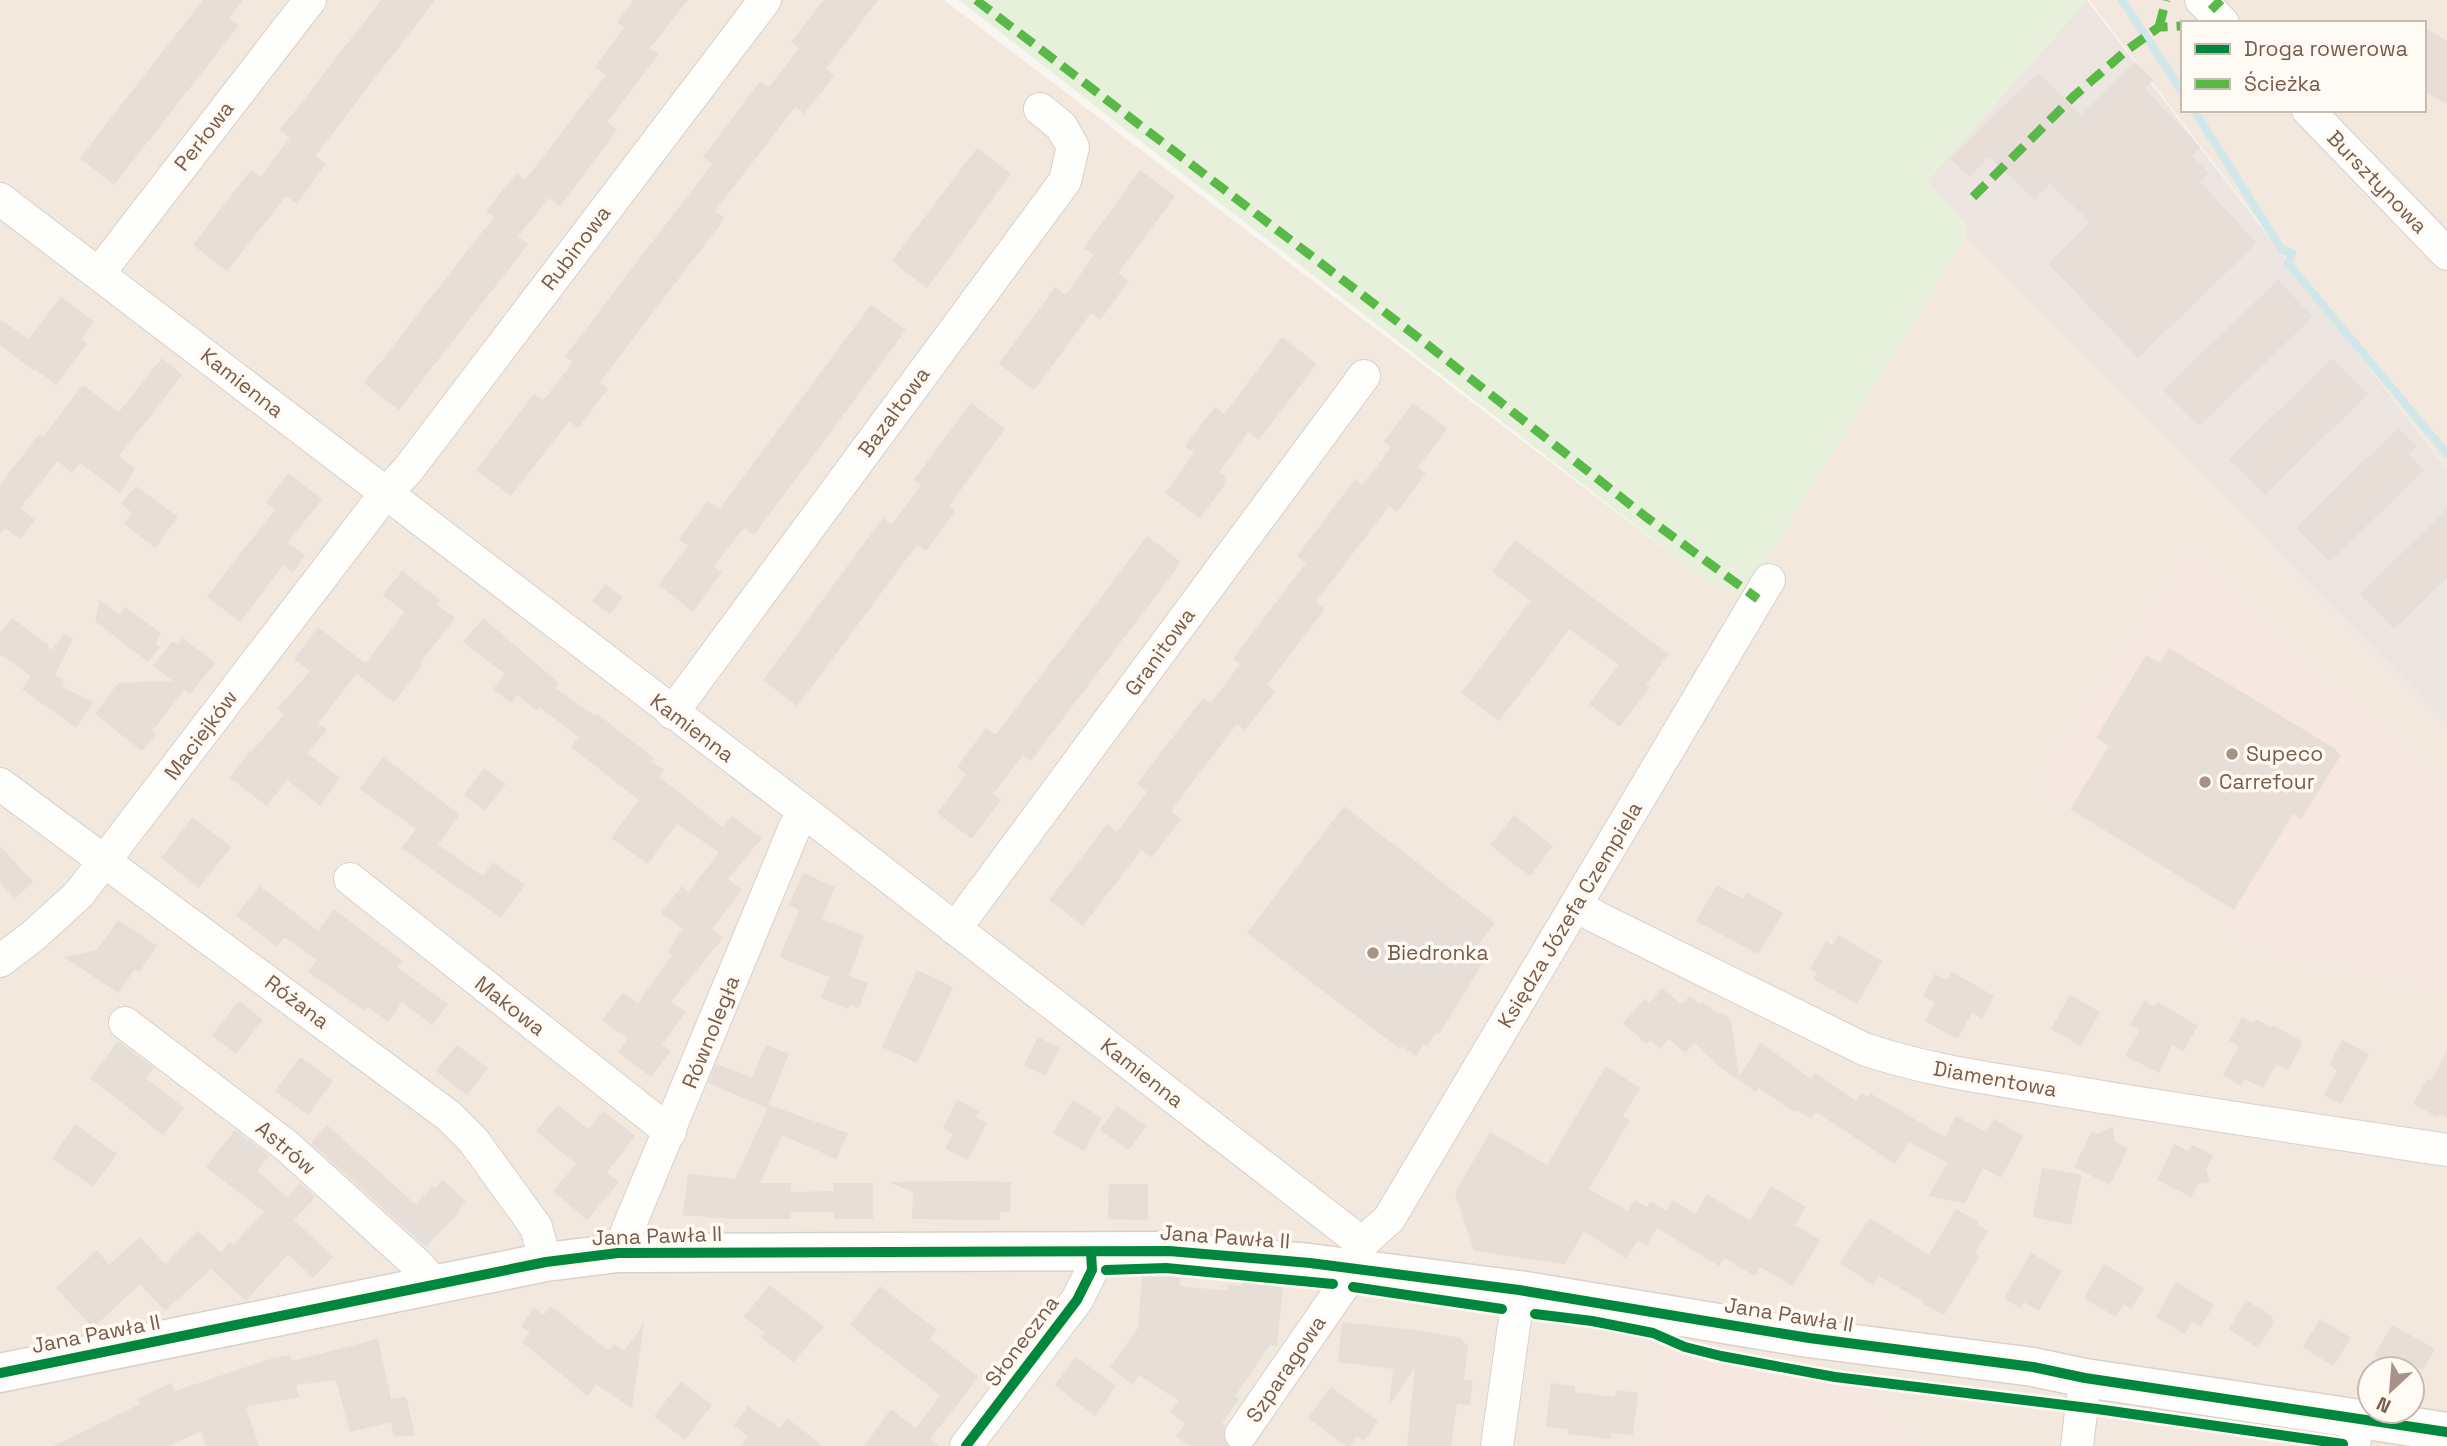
<svg xmlns="http://www.w3.org/2000/svg" width="2447" height="1446" font-family="'Space Grotesk',sans-serif">
<rect width="100%" height="100%" fill="#f9f5f0"/>
<g fill="#f2e8de" fill-rule="evenodd">
<path d="M0 0H944L1708 582 1745 595 1966 237 2447 723V1446H0ZM2370 1369H2412V1411H2370Z"/>
<path d="M2089 0H2447V469L2446 467ZM2183 23H2424V110H2183Z"/>
</g>
<g fill="#f6e8e1">
<polygon points="2191,549 2447,794 2447,990 2261,949 2225,926 2234,910 2035,788"/>
<polygon points="1665,1345 1676,1354 1827,1382 1876,1394 1877,1413 1914,1446 1655,1446"/>
</g>
<polygon fill="#ede5e0" points="2087,0 2447,469 2447,723 1966,237 1966,225 1927,181"/>
<polygon fill="#e7f0db" points="959,0 2087,0 1927,181 1966,225 1966,237 1745,595 1708,582"/>
<g fill="none" stroke-linecap="round" stroke-linejoin="round">
<g stroke="#d0e8ea" stroke-width="8">
<polyline points="2122,0 2183,93"/>
<polyline points="2194,110 2282,250 2292,253 2288,263 2447,454"/>
</g>
</g>
<g fill="#e6ded7">
<polygon points="203,0 243,0 229,18 239,25 114,185 80,158"/>
<polygon points="381,0 435,0 315,156 326,164 297,204 286,196 227,271 193,245 251,170 261,177 275,157 290,138 280,130"/>
<polygon points="634,0 688,0 650,48 659,54 607,122 617,130 560,206 549,198 518,236 528,244 399,410 364,383 494,217 486,211 501,192 517,173 525,180 606,75 595,67 624,28 617,22"/>
<polygon points="824,0 878,0 826,69 834,76 804,114 795,107 715,211 725,218 600,382 608,389 578,428 569,421 511,496 476,470 534,394 543,401 573,362 565,356 712,164 703,157 760,81 769,87 784,68 799,48 791,42"/>
<polygon points="2424,27 2447,41 2447,104 2424,91"/>
<polygon points="2135,62 2153,80 2145,89 2200,147 2192,156 2209,173 2200,182 2257,243 2138,358 2048,263 2090,222 2050,184 2035,200 1989,157 1970,177 1951,159 2038,73 2081,115"/>
<polygon points="977,148 1011,174 927,288 892,261"/>
<polygon points="1140,170 1175,196 1118,273 1129,281 1100,320 1091,313 1034,390 999,364 1055,287 1066,295 1094,255 1084,248"/>
<polygon points="2278,280 2313,317 2199,426 2163,390"/>
<polygon points="61,297 94,322 81,339 87,343 56,385 35,369 34,371 0,345 0,320 29,339"/>
<polygon points="871,305 906,330 754,535 744,528 714,566 722,572 693,612 659,585 688,546 679,539 708,501 719,509"/>
<polygon points="1282,337 1317,364 1259,440 1248,432 1219,472 1225,476 1225,484 1200,518 1165,493 1194,453 1185,446 1215,407 1224,414"/>
<polygon points="162,358 182,375 119,456 135,469 120,493 80,463 72,473 58,461 20,508 35,520 20,539 5,528 0,534 0,485 39,434 43,437 83,385 119,412"/>
<polygon points="2332,358 2368,394 2264,495 2229,459"/>
<polygon points="971,403 1005,429 949,506 955,511 926,551 917,545 797,706 763,680 883,518 892,525 921,485 914,480"/>
<polygon points="1413,403 1447,429 1418,467 1426,474 1397,512 1389,506 1316,602 1325,609 1267,685 1275,692 1245,730 1237,724 1171,811 1181,819 1152,858 1141,850 1083,926 1049,900 1107,824 1117,832 1147,792 1137,784 1203,698 1211,703 1240,664 1233,659 1306,563 1297,556 1355,479 1362,485 1377,466 1391,447 1384,441"/>
<polygon points="2398,428 2417,446 2408,454 2424,470 2330,562 2296,527"/>
<polygon points="288,473 322,499 288,543 305,555 293,573 283,565 240,622 207,597 275,509 266,502"/>
<polygon points="136,486 178,517 155,548 124,524 132,513 121,504"/>
<polygon points="2447,509 2447,578 2394,629 2360,594"/>
<polygon points="1147,536 1181,562 1031,761 1023,755 993,794 1001,800 972,839 937,813 966,774 957,767 986,728 996,735"/>
<polygon points="1515,540 1669,654 1646,685 1650,687 1620,727 1589,704 1619,665 1569,629 1499,721 1461,693 1530,601 1492,571"/>
<polygon points="402,571 440,600 437,605 455,618 420,663 421,668 394,702 357,674 405,612 383,595"/>
<polygon points="605,584 623,597 610,614 592,601"/>
<polygon points="100,600 119,615 125,607 161,633 156,644 160,647 148,662 95,621"/>
<polygon points="12,618 50,646 48,648 51,650 64,634 73,639 55,675 65,682 62,687 94,702 76,728 22,689 31,676 0,654 0,634"/>
<polygon points="483,618 559,683 555,688 595,716 596,713 654,758 651,761 664,770 659,777 723,827 732,816 762,838 728,879 742,890 712,929 723,938 671,1002 686,1012 662,1045 671,1051 651,1077 618,1052 628,1039 602,1020 623,993 638,1003 672,955 668,952 682,929 661,913 682,886 689,892 719,852 677,824 648,864 611,838 639,800 571,747 578,737 540,707 537,711 517,695 511,703 493,689 505,674 463,642"/>
<polygon points="318,627 365,663 318,723 327,730 307,753 340,778 320,806 287,780 267,806 230,778 250,751 251,752 284,715 277,709 310,671 294,659"/>
<polygon points="183,638 215,663 190,694 184,690 152,731 156,734 142,751 95,714 118,683 173,681 153,666 172,641 177,645"/>
<polygon points="2169,648 2334,748 2341,755 2301,819 2293,814 2234,910 2070,809 2109,746 2096,738 2146,655 2160,663"/>
<polygon points="383,757 460,815 438,845 483,876 493,862 525,885 501,918 402,848 416,829 360,789"/>
<polygon points="484,768 506,784 485,811 464,795"/>
<polygon points="1344,806 1495,923 1478,945 1489,953 1439,1034 1436,1032 1427,1046 1424,1044 1416,1056 1402,1046 1400,1049 1247,933"/>
<polygon points="1514,815 1553,846 1530,876 1490,845"/>
<polygon points="192,817 231,847 199,888 161,858"/>
<polygon points="0,846 33,882 15,898 0,883"/>
<polygon points="803,873 835,887 822,919 864,936 849,976 868,983 859,1008 850,1005 848,1009 821,998 829,977 780,957 799,910 789,905"/>
<polygon points="1717,885 1743,899 1746,892 1783,913 1758,954 1696,921"/>
<polygon points="260,886 318,931 334,909 402,961 397,967 448,1004 432,1025 402,1002 388,1022 368,1007 365,1011 308,972 317,960 284,937 277,947 236,915"/>
<polygon points="118,920 157,946 139,972 135,969 118,993 64,957 97,950"/>
<polygon points="1839,935 1882,961 1857,1004 1813,979 1817,973 1810,969 1826,941 1832,945"/>
<polygon points="917,970 953,987 917,1063 882,1047"/>
<polygon points="1952,972 1994,996 1982,1019 1972,1013 1957,1039 1925,1021 1935,1002 1923,996 1935,974 1947,980"/>
<polygon points="1662,988 1681,1004 1690,996 1700,1004 1702,1002 1717,1013 1724,1014 1731,1020 1739,1076 1761,1043 1811,1079 1815,1073 1856,1101 1861,1093 1868,1097 1870,1093 1945,1137 1956,1116 1986,1132 1994,1119 2023,1136 2001,1178 1983,1168 1965,1203 1928,1196 1948,1163 1909,1142 1895,1164 1816,1112 1811,1119 1796,1110 1795,1112 1759,1088 1756,1092 1720,1067 1694,1043 1685,1053 1669,1039 1660,1049 1650,1040 1647,1044 1623,1023 1645,999 1649,1003"/>
<polygon points="2070,995 2100,1012 2081,1046 2051,1029"/>
<polygon points="2144,1000 2154,1007 2158,1002 2198,1026 2183,1051 2172,1045 2159,1073 2125,1056 2140,1030 2130,1025"/>
<polygon points="239,1001 263,1020 236,1054 212,1035"/>
<polygon points="2242,1017 2252,1023 2256,1019 2272,1028 2273,1025 2303,1042 2288,1070 2276,1064 2263,1088 2244,1079 2241,1086 2223,1075 2239,1046 2229,1041"/>
<polygon points="1038,1037 1060,1048 1045,1076 1024,1065"/>
<polygon points="2342,1040 2369,1054 2341,1104 2324,1095 2337,1070 2329,1065"/>
<polygon points="118,1041 154,1068 146,1078 184,1108 163,1135 90,1078"/>
<polygon points="457,1045 488,1068 467,1095 436,1071"/>
<polygon points="766,1045 789,1054 767,1108 708,1083 716,1064 752,1077"/>
<polygon points="2447,1051 2447,1118 2439,1114 2438,1117 2413,1104 2427,1079 2431,1081"/>
<polygon points="300,1057 333,1081 308,1115 275,1091"/>
<polygon points="1606,1066 1640,1088 1623,1116 1630,1120 1589,1189 1628,1211 1635,1200 1647,1207 1651,1201 1666,1211 1672,1200 1695,1214 1707,1194 1750,1221 1771,1186 1806,1207 1795,1225 1820,1240 1793,1286 1760,1267 1755,1276 1724,1258 1719,1266 1657,1228 1647,1245 1638,1240 1626,1258 1584,1231 1565,1264 1474,1251 1455,1193 1490,1132 1547,1165"/>
<polygon points="957,1100 979,1111 976,1118 987,1123 968,1160 945,1149 953,1134 943,1128"/>
<polygon points="1073,1100 1102,1118 1084,1151 1053,1133"/>
<polygon points="558,1105 588,1129 603,1111 635,1136 607,1172 619,1182 587,1220 553,1191 576,1164 536,1131"/>
<polygon points="769,1105 848,1133 836,1159 782,1135 760,1183 791,1183 791,1192 834,1191 833,1183 873,1183 873,1219 834,1219 834,1212 791,1212 791,1219 733,1219 683,1215 688,1174 735,1179"/>
<polygon points="1117,1106 1146,1126 1129,1150 1100,1130"/>
<polygon points="75,1124 117,1154 93,1187 52,1158"/>
<polygon points="327,1125 415,1204 433,1186 435,1188 443,1180 466,1202 458,1210 460,1211 426,1247 311,1143"/>
<polygon points="2113,1126 2114,1141 2128,1148 2110,1185 2074,1167 2092,1131 2098,1134"/>
<polygon points="235,1130 269,1156 257,1171 287,1197 300,1183 315,1197 294,1220 333,1257 313,1278 288,1254 246,1301 211,1269 165,1311 140,1284 93,1328 56,1288 97,1250 109,1265 140,1237 165,1264 198,1231 221,1253 230,1242 233,1245 264,1212 206,1167"/>
<polygon points="2174,1144 2189,1151 2192,1145 2213,1155 2206,1169 2210,1182 2198,1184 2191,1197 2157,1180"/>
<polygon points="2042,1168 2082,1175 2071,1225 2033,1217"/>
<polygon points="964,1181 1011,1182 1010,1212 1000,1212 1000,1220 912,1219 913,1192 888,1182"/>
<polygon points="1109,1184 1148,1184 1148,1220 1108,1219"/>
<polygon points="1956,1209 1979,1222 1978,1225 1988,1231 1975,1253 1979,1257 1944,1315 1923,1304 1924,1302 1879,1276 1873,1285 1840,1263 1870,1218 1929,1255"/>
<polygon points="2031,1253 2062,1271 2039,1311 2024,1302 2021,1309 2004,1298"/>
<polygon points="2104,1264 2144,1288 2131,1309 2124,1304 2116,1317 2084,1298"/>
<polygon points="1142,1276 1181,1277 1180,1286 1228,1291 1228,1285 1241,1286 1243,1282 1283,1286 1277,1346 1270,1345 1235,1396 1239,1399 1222,1423 1225,1425 1223,1433 1228,1446 1189,1446 1176,1436 1185,1423 1170,1412 1179,1401 1139,1375 1133,1385 1110,1367 1138,1328"/>
<polygon points="2176,1282 2214,1305 2201,1327 2192,1322 2185,1334 2156,1317"/>
<polygon points="769,1285 824,1326 794,1362 762,1338 765,1333 744,1317"/>
<polygon points="880,1286 937,1330 930,1339 979,1377 930,1439 938,1446 864,1446 891,1409 916,1429 940,1395 850,1325"/>
<polygon points="2246,1300 2273,1317 2271,1319 2274,1322 2258,1348 2229,1329"/>
<polygon points="550,1306 609,1351 614,1344 624,1351 644,1323 632,1408 596,1384 588,1396 522,1342 530,1333 521,1326 534,1308 544,1315"/>
<polygon points="2320,1319 2351,1338 2333,1366 2303,1347"/>
<polygon points="1342,1322 1414,1330 1461,1338 1468,1347 1464,1380 1473,1381 1470,1405 1457,1404 1451,1446 1407,1446 1415,1368 1389,1405 1393,1369 1338,1362"/>
<polygon points="2392,1325 2435,1349 2423,1370 2415,1365 2412,1370 2398,1369 2374,1356"/>
<polygon points="378,1339 391,1399 406,1396 415,1435 394,1437 391,1422 350,1432 336,1380 296,1385 299,1397 246,1407 259,1446 206,1446 201,1431 169,1446 54,1446 140,1404 138,1399 171,1383 175,1391 270,1359 290,1355 292,1361"/>
<polygon points="1076,1357 1116,1386 1095,1416 1055,1385"/>
<polygon points="681,1381 712,1405 685,1440 654,1416"/>
<polygon points="1551,1383 1575,1386 1575,1392 1615,1397 1616,1390 1638,1393 1633,1435 1611,1433 1611,1439 1568,1434 1569,1429 1546,1427"/>
<polygon points="1331,1387 1378,1421 1364,1441 1357,1436 1350,1446 1346,1446 1308,1418"/>
<polygon points="748,1406 780,1428 787,1418 823,1446 741,1446 748,1437 734,1425"/>
</g>
<g fill="none" stroke-linecap="round" stroke-linejoin="round">
<g stroke="#d7d1cb" stroke-width="34">
<g id="street">
<polyline points="2201,0 2223,23"/>
<polyline points="2308,110 2447,254"/>
<polyline points="0,199 806,813 1362,1243 1344,1285 1241,1434"/>
<polyline points="99,273 310,0"/>
<polyline points="672,713 1065,181 1073,147 1061,126 1040,109"/>
<polyline points="0,784 449,1116 473,1140 536,1227 546,1262"/>
<polyline points="350,879 670,1132"/>
<path d="M1576 905 1596 917 1864 1049C1931 1072 2002 1080 2072 1092 2197 1113 2322 1131 2447 1150"/>
<polyline points="955,929 1364,376"/>
<polyline points="0,961 33,936 79,894 385,494 407,471 765,0"/>
<polyline points="125,1023 288,1147 418,1265 436,1286"/>
<polyline points="1362,1243 1389,1219 1769,580"/>
<polyline points="618,1253 795,827 806,813"/>
<polyline points="966,1446 1077,1300 1092,1270 1091,1252"/>
<polyline points="1497,1446 1519,1290"/>
<polyline points="2077,1446 2085,1378"/>
<polyline points="2354,1446 2357,1419"/>
</g>
</g>
<g stroke="#d9d2cb" stroke-width="41">
<polyline id="secondary" points="0,1373 546,1262 618,1253 1169,1251 1310,1263 1519,1290 1809,1338 2033,1367 2085,1378 2447,1432"/>
</g>
<use href="#street" stroke="#fefefd" stroke-width="32"/>
<use href="#secondary" stroke="#fefefd" stroke-width="38"/>
<g stroke="#58b947" stroke-width="9" stroke-dasharray="18 9" stroke-linecap="butt">
<polyline points="976,0 1424,342 1646,517 1758,599"/>
<polyline points="2211,10 2221,0"/>
<polyline points="2159,27 2166,0"/>
<polyline points="1973,197 2074,96 2127,50 2159,27 2183,26"/>
</g>
<g stroke="#fffaf3" stroke-width="15">
<g id="cycleway">
<polyline points="1106,1270 1166,1268 1333,1284"/>
<polyline points="1353,1287 1502,1309"/>
<polyline points="1535,1314 1592,1321 1653,1333 1685,1347 1721,1356 1835,1377 2097,1409 2343,1444"/>
<polyline points="0,1373 546,1262 618,1253 1169,1251 1310,1263 1519,1290 1809,1338 2033,1367 2085,1378 2447,1432"/>
<polyline points="966,1446 1077,1300 1092,1270 1091,1252"/>
</g>
</g>
<use href="#cycleway" stroke="#00873e" stroke-width="10"/>
</g>
<g fill="#a69286" stroke="#fffaf3" stroke-width="2.5">
<circle cx="2232" cy="754" r="7"/>
<circle cx="2205" cy="782" r="7"/>
<circle cx="1373" cy="953" r="7"/>
</g>
<g text-anchor="middle" stroke-width="7" stroke-linejoin="round" paint-order="stroke">
<g font-size="21" fill="#7a5c4d" stroke="#fffaf3">
<text transform="translate(204 136) rotate(-52)" y="7">Perłowa</text>
<text transform="translate(2377 182) rotate(46)" y="7">Bursztynowa</text>
<text transform="translate(576 248) rotate(-53)" y="7">Rubinowa</text>
<text transform="translate(242 383) rotate(38)" y="7">Kamienna</text>
<text transform="translate(894 412) rotate(-54)" y="7">Bazaltowa</text>
<text transform="translate(1160 652) rotate(-54)" y="7">Granitowa</text>
<text transform="translate(692 728) rotate(37)" y="7">Kamienna</text>
<text transform="translate(201 735) rotate(-53)" y="7">Maciejków</text>
<text transform="translate(1570 915) rotate(-59)" y="7">Księdza Józefa Czempiela</text>
<text transform="translate(297 1002) rotate(37)" y="7">Różana</text>
<text transform="translate(510 1006) rotate(38)" y="7">Makowa</text>
<text transform="translate(711 1032) rotate(-68)" y="7">Równoległa</text>
<text transform="translate(1142 1073) rotate(38)" y="7">Kamienna</text>
<text transform="translate(1995 1079) rotate(10)" y="7">Diamentowa</text>
<text transform="translate(286 1148) rotate(40)" y="7">Astrów</text>
<text transform="translate(657 1236) rotate(-2)" y="7">Jana Pawła II</text>
<text transform="translate(1225 1237) rotate(4)" y="7">Jana Pawła II</text>
<text transform="translate(1789 1315) rotate(9)" y="7">Jana Pawła II</text>
<text transform="translate(96 1334) rotate(-11)" y="7">Jana Pawła II</text>
<text transform="translate(1022 1341) rotate(-53)" y="7">Słoneczna</text>
<text transform="translate(1286 1369) rotate(-56)" y="7">Szparagowa</text>
</g>
<g font-size="21" fill="#7a5c4d" stroke="#fffaf3" text-anchor="start">
<text x="2246" y="761">Supeco</text>
<text x="2219" y="789">Carrefour</text>
<text x="1387" y="960">Biedronka</text>
</g>
</g>
<rect x="2181" y="21" width="245" height="91" fill="#fffaf3" stroke="#cabbb1" stroke-width="2"/>
<rect x="2195" y="44" width="35" height="10" fill="#00873e" stroke="#cabbb1" stroke-width="2"/>
<text x="2244" y="56" font-size="21" fill="#7a5c4d">Droga rowerowa</text>
<rect x="2195" y="79" width="35" height="10" fill="#58b947" stroke="#cabbb1" stroke-width="2"/>
<text x="2244" y="91" font-size="21" fill="#7a5c4d">Ścieżka</text>
<g transform="translate(2391 1390) rotate(206)"><circle r="33" fill="#fffaf3" stroke="#cabbb1" stroke-width="2"/>
<path d="M0-5L12 26L0 18L-12 26Z" fill="#a69286"/>
<text y="-10" font-size="19" font-weight="bold" text-anchor="middle" fill="#7a5c4d">N</text>
</g>
</svg>
